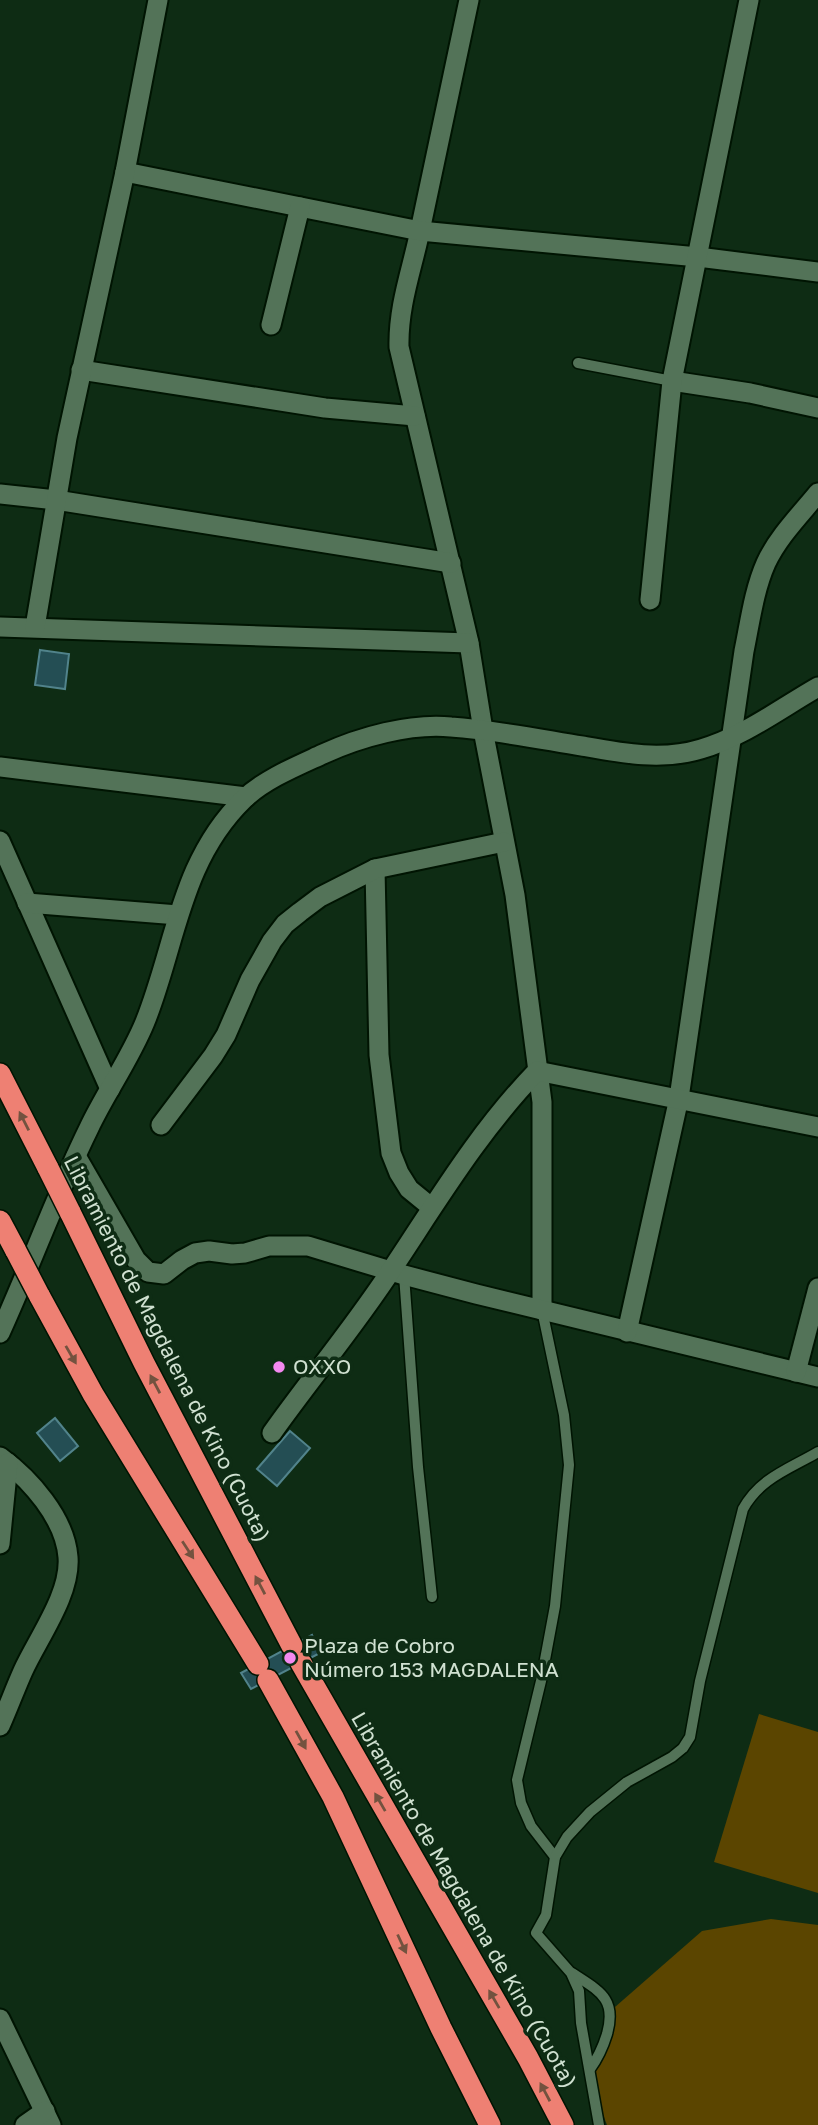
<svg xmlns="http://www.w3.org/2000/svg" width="818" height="2125" font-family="'Golos Text',sans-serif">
<rect width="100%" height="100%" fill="#0e2c14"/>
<g fill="#5b4500">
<polygon points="759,1714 818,1732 818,1893 714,1862"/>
<polygon points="771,1919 818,1925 818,2125 607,2125 592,2086 607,2014 702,1931"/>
</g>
<g fill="#244e54" stroke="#51838b" stroke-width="2">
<polygon points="40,650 69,654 65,689 35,685"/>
<polygon points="55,1418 78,1446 60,1461 37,1433"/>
<polygon points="290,1431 310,1448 277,1486 257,1469"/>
<polygon points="312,1635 320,1653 251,1689 241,1673"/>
</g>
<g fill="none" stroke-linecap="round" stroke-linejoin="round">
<g stroke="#001402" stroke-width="13">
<g id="lane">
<polyline points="578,363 672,381"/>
<polyline points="404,1275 418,1467 432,1597"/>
<polyline points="542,1310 564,1415 569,1465 555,1606 541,1681 517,1780 521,1803 531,1826 555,1857"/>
<path d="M572 1973C599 1991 617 1998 607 2034 603 2047 598 2058 590 2069"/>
<path d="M599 2125 581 2023 579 1991 571 1973 536 1933 546 1915 555 1857 567 1837 590 1812 627 1782 672 1757 683 1748 690 1737 700 1681 743 1509C760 1478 789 1469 818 1452"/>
</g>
</g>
<g stroke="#001402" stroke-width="23">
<g id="street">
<path d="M469 0C453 75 437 151 421 226 413 267 398 304 399 347L469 643 483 730 515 895 542 1102V1310"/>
<polyline points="125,172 420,231 698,257 818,272"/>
<polyline points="271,325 300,207"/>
<polyline points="81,370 325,408 415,416"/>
<polyline points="672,381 750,393 818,408"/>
<polyline points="0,494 56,500 451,563"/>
<polyline points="650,600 672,381 749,0"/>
<polyline points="0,627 469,643"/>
<polyline points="35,627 67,438 125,172 158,0"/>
<polyline points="0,767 246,797"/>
<polyline points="0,841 110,1089"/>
<polyline points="375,869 379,1055 391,1153 399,1173 409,1189 431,1207"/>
<polyline points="27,903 178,915"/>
<polyline points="161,1125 213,1056 226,1035 250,980 272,941 285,924 300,912 320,897 375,869 504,842"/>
<polyline points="76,1156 136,1260 148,1272 164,1274 182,1260 195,1253 209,1251 232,1254 245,1253 269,1246 308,1246 404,1275 476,1294 818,1377"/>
<path d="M627 1332 679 1098 744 651C750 622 754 590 766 563 778 537 800 515 818 493"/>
<path d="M0 1333C31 1265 56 1195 89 1128 106 1092 130 1059 145 1022 176 945 180 861 244 799 265 779 297 766 323 754 360 737 410 723 451 727 495 730 539 739 582 746 621 753 662 761 701 749 743 737 781 708 818 687"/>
<polyline points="796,1372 818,1288"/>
<path d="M272 1433C311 1378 355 1326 392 1269 438 1200 479 1131 537 1071L818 1127"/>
<path d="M0 1457C30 1479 65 1518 68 1557 71 1594 38 1638 23 1671 15 1689 8 1708 0 1726"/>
<polyline points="0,1544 8,1463"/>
<polyline points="0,2019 51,2125"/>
<polyline points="25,2125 45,2111"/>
</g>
</g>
<g stroke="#001402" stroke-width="24">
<g id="highway">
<polyline points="0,1074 48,1168"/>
<polyline points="70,1212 144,1363 292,1646"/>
<polyline points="0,1221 16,1251"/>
<polyline points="39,1295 93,1394 258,1664"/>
<polyline points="301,1663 528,2058 563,2125"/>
<polyline points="268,1680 333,1797 441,2028 490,2125"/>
</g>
</g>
<use href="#lane" stroke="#537358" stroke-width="10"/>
<use href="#street" stroke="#537358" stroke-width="19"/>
<use href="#highway" stroke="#ee8073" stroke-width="21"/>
<g stroke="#001402" stroke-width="24" stroke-linecap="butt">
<g id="highway-bridge">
<polyline points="48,1168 70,1212"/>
<polyline points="16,1251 39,1295"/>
</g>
</g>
<use href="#highway-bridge" stroke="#ee8073" stroke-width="21"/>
</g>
<defs><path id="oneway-solid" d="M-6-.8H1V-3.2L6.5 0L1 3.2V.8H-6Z" transform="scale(1.75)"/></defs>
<g fill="#73523f">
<use href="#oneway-solid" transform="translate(24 1121) rotate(-117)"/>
<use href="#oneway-solid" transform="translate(71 1355) rotate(60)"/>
<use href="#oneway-solid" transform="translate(155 1384) rotate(-118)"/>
<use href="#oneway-solid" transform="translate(188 1550) rotate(57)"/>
<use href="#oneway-solid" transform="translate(260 1585) rotate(-118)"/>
<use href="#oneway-solid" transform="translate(301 1740) rotate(61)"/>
<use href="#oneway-solid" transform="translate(380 1802) rotate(-120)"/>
<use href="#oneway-solid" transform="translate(402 1944) rotate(65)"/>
<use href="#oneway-solid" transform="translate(494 1999) rotate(-120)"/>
<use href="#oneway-solid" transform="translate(545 2092) rotate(-118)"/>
</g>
<g fill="#f489f0" stroke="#0e2c14" stroke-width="2.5">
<circle cx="279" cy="1367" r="7"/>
<circle cx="290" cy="1658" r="7"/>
</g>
<g text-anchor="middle" stroke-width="7" stroke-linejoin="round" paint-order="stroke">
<g font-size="21" fill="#d0e1d1" stroke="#0e2c14">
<text transform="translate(167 1349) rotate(63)" y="7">Libramiento de Magdalena de Kino (Cuota)</text>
<text transform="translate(464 1900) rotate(60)" y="7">Libramiento de Magdalena de Kino (Cuota)</text>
</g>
<g font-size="21" fill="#d0e1d1" stroke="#0e2c14" text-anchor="start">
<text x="293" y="1374">OXXO</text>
<text x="304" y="1653">Plaza de Cobro<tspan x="304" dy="24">Número 153 MAGDALENA</tspan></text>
</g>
</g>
</svg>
